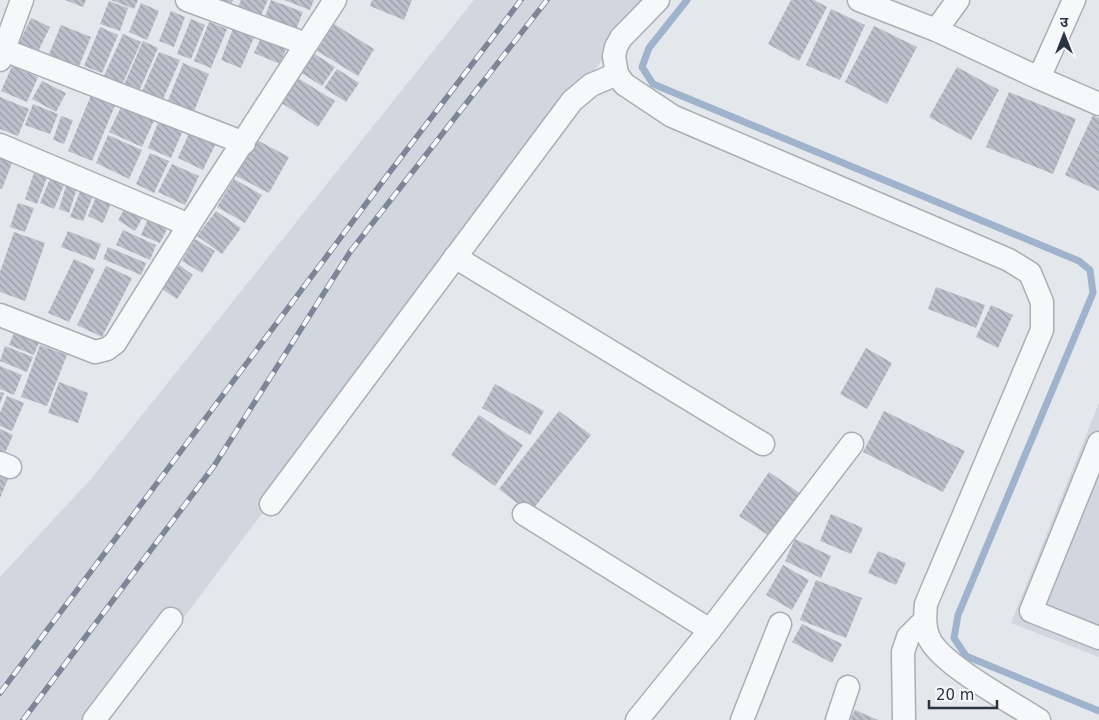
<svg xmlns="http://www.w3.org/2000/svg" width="1099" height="720" font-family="'DejaVu Sans','Noto Sans Devanagari',sans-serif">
<defs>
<pattern id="building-back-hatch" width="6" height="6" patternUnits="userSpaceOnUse" patternTransform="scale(1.25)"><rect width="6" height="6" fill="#bbc0ca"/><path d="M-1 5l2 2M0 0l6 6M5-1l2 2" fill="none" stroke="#989da6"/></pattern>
</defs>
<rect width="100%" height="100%" fill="#e4e7ec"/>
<g fill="#d2d6de">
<polygon points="474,0 647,0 146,668 110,720 0,720 0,577 90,480"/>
<polygon points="1099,403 1099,657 1011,623"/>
</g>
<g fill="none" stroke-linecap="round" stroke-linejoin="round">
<polyline stroke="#9fb4cc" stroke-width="7" points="687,0 649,48 642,67 653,84 1079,261 1090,270 1093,293 958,615 954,638 966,656 1099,711"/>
</g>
<g fill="url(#building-back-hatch)">
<polygon points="65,0 86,0 83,7"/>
<polygon points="111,0 138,0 134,9"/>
<polygon points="209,0 233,0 229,10"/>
<polygon points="241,0 268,0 258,22 236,11"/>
<polygon points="271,0 303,12 295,32 264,19"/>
<polygon points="284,0 314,0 310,10"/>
<polygon points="372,0 412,0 404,20 370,6"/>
<polygon points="791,0 814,0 827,7 799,61 768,44"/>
<polygon points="109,1 128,8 120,31 100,24"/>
<polygon points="141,3 159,11 147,40 129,32"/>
<polygon points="831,9 865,25 840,80 806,65"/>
<polygon points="171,11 185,17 174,47 159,41"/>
<polygon points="31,18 50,27 36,56 17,47"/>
<polygon points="191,19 205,25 191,59 177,54"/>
<polygon points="209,22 227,29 211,68 194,61"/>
<polygon points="334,24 374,49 358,76 317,51"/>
<polygon points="61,25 91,37 77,71 47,59"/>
<polygon points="234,26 255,35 241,68 221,60"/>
<polygon points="874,26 917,47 887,104 845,82"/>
<polygon points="100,27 118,35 102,73 84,66"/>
<polygon points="263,33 288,44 280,64 254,53"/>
<polygon points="123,34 141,42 122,85 104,76"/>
<polygon points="143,41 158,48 139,91 124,85"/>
<polygon points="159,52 180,60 161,104 140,96"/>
<polygon points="313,53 335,67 322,86 300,72"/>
<polygon points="183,63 209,74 193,114 167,103"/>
<polygon points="12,66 38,77 27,102 1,91"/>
<polygon points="957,67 999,90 971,140 929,117"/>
<polygon points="337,69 359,83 346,102 324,88"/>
<polygon points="296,77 335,101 318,127 280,102"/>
<polygon points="42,81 66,93 56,112 32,99"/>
<polygon points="1009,92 1076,119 1053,174 986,147"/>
<polygon points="92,93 116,103 92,161 68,151"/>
<polygon points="0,97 29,109 18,136 0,129"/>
<polygon points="124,101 156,116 142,147 109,132"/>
<polygon points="33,104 58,114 50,134 25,125"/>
<polygon points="1093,115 1099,118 1099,191 1065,175"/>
<polygon points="61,116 73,120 64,144 53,140"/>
<polygon points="160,118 184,128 171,158 148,148"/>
<polygon points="190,131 216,143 203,170 178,158"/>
<polygon points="108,135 142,150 129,179 96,163"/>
<polygon points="255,139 289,157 269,193 236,176"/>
<polygon points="150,153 169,161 154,193 136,184"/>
<polygon points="0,158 12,163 2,189 0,188"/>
<polygon points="172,164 199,176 185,205 158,192"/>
<polygon points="36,167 49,172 37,204 25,199"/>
<polygon points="52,174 66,180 54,209 40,203"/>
<polygon points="68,179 79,182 69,213 59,209"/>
<polygon points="234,179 262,195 245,223 217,207"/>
<polygon points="82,186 95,191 83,221 70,217"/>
<polygon points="98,192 113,198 103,223 88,216"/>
<polygon points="18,203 34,208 25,232 10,227"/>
<polygon points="127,205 144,215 135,231 118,220"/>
<polygon points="216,211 241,228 222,254 197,236"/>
<polygon points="149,217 169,225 160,243 141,235"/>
<polygon points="123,230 156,245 150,260 116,245"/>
<polygon points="68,231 101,244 95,260 61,247"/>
<polygon points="14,232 45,243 25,301 0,292 0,272"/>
<polygon points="195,239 215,251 202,273 182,261"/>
<polygon points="108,247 146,263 141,275 103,259"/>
<polygon points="74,259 95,269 69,322 48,313"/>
<polygon points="179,265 193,275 177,299 162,289"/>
<polygon points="106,266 132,278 102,337 77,325"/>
<polygon points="936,287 985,305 976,328 928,309"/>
<polygon points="991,305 1013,315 998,348 976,337"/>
<polygon points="16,328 41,337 34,355 9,345"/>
<polygon points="40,345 67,355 47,406 21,397"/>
<polygon points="5,346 33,357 27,372 0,361"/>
<polygon points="866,348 892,363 867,409 840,394"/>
<polygon points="0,366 22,375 14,395 0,389"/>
<polygon points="59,382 88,393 78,423 48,413"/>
<polygon points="495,384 544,411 530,435 482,408"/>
<polygon points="0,392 4,393 0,404"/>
<polygon points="7,396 24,403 12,431 0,426 0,413"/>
<polygon points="559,411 591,435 530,513 499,489"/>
<polygon points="884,411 965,451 943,492 863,452"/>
<polygon points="479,415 523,445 495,486 451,455"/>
<polygon points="0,429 13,435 2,460 0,459"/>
<polygon points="0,470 10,474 0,498"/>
<polygon points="769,472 801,494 771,537 739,516"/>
<polygon points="831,514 863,528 851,554 820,541"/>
<polygon points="795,539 831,556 821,578 785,561"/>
<polygon points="878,551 906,563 896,585 868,573"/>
<polygon points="783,565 809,580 792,610 766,595"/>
<polygon points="816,580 862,598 846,638 800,620"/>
<polygon points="802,624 842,644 832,663 792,642"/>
<polygon points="855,710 878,720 850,720"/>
</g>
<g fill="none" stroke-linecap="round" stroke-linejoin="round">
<g stroke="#a9aeb7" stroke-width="25">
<g id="minor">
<polyline points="187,0 306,44"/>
<path d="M658 0 621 38 616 47 614 56 617 74 624 84 672 116 1009 260 1030 273 1042 302V330L926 604C925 616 924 627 929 638 940 664 1013 703 1039 720"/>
<polyline points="859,0 936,30 1039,78 1074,0"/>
<polyline points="936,30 958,0"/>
<polyline points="4,50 244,143"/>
<polyline points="0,60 22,0"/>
<polyline points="1039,78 1099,104"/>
<polyline points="0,145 189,225"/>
<polyline points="455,257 763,444"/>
<polyline points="0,315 95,352 107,349 115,343 189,225 335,0"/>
<polyline points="1099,443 1031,611 1099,638"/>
<polyline points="0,463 10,467"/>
<polyline points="271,504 572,101 591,85 617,74"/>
<polyline points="524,514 710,630"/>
<polyline points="94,720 171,619"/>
<polyline points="637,720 710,630 852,444"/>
<polyline points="742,720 780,624"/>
<polyline points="837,720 848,687"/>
<polyline points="904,720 903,652 908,637 924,621"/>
</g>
</g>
<use href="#minor" stroke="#f7f8fa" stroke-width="22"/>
<g stroke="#7d8696" stroke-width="5.5">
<g id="rail">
<polyline points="0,693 386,177 521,0"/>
<polyline points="23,720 214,466 350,252 547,0"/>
</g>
</g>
<use href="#rail" stroke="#f4f6f9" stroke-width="4" stroke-dasharray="11" stroke-linecap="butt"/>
</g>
<g transform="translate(1064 35)" stroke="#f4f6f9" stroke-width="4" paint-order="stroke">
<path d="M0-4L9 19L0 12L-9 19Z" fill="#2b3445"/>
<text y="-8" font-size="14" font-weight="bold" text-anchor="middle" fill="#2b3445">उ</text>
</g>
<path d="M929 700v8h68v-8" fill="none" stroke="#2b3445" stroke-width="2.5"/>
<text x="936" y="700" font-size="15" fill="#2b3445" stroke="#f4f6f9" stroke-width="4" paint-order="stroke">20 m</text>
</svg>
